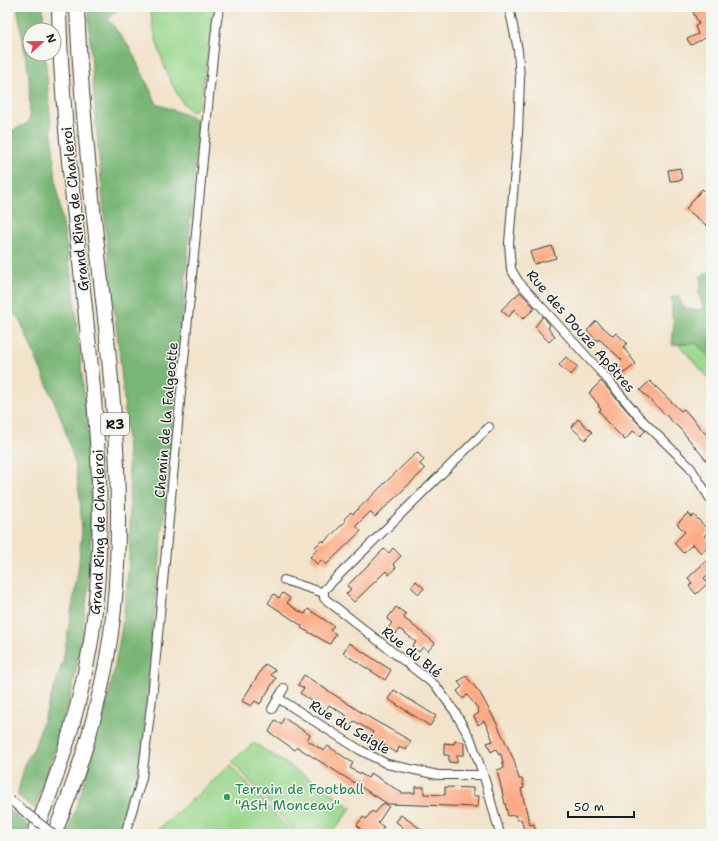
<svg xmlns="http://www.w3.org/2000/svg" width="718" height="841" font-family="'Shantell Sans',sans-serif">
<rect width="100%" height="100%" fill="#f6f6f2"/>
<filter id="ink" filterUnits="userSpaceOnUse"><feTurbulence type="fractalNoise" baseFrequency=".025" numOctaves="2"/><feDisplacementMap in="SourceGraphic" scale="8" xChannelSelector="R" yChannelSelector="G"/><feConvolveMatrix kernelMatrix="1 2 1 2 8 2 1 2 1" color-interpolation-filters="sRGB"/></filter>
<filter id="wash" filterUnits="userSpaceOnUse"><feTurbulence type="fractalNoise" baseFrequency=".012" numOctaves="4" result="noise"/><feDisplacementMap in="SourceGraphic" scale="16" xChannelSelector="R" yChannelSelector="G"/><feGaussianBlur stdDeviation="0.9" result="paint"/><feColorMatrix in="noise" values="0 0 0 0 0 0 0 0 0 0 0 0 0 0 0 0 0 1.4 0 .05"/><feComposite in="paint" operator="in"/></filter>
<g filter="url(#wash)">
<rect width="100%" height="100%" fill="#f2e3ca"/>
<g fill="#97d58a" stroke="#5a7853">
<path d="M150,7H216L199,106L191,112C169,92 153,37 150,7Z"/>
<polygon points="696,343 711,359 711,381 679,345"/>
<polygon points="254,743 332,793 351,808 331,834 288,834 293,830 232,761"/>
<polygon points="231,765 289,830 284,834 153,834"/>
</g>
<g fill="#79b676" stroke="#4a6949">
<polygon points="17,7 43,7 44,30 30,30 30,54 45,54 56,183 73,285 87,423 91,474 91,532 88,588 82,639 73,686 62,729 35,809 17,795 26,761 34,748 63,661 78,571 82,531 80,499 75,463 62,420 19,318 13,314 7,315 7,135 9,132 28,123 30,117 29,76"/>
<path d="M88,7H121L108,19L130,48L157,104L199,120C185,289 171,457 153,625C147,690 150,776 117,834H67C102,736 128,635 130,531C131,441 119,352 109,263C100,177 93,92 88,7Z"/>
<polygon points="711,271 711,359 696,343 672,345 674,321 672,317 672,297 679,295 681,305 688,309 700,310 703,307 699,293 701,276"/>
<polygon points="8,809 29,826 25,834 7,834"/>
</g>
<g id="blocks">
<g fill="#fcaa84">
<polygon points="694,7 710,7 711,35 691,45 687,39 698,34 695,26 699,24 692,10 695,9"/>
<polygon points="680,168 682,180 670,181 668,170"/>
<polygon points="702,189 711,196 711,229 686,209"/>
<polygon points="552,246 556,258 534,264 530,252"/>
<polygon points="520,292 535,308 523,319 514,309 509,317 501,310"/>
<polygon points="543,316 550,325 548,328 555,336 549,342 535,327"/>
<polygon points="596,321 613,336 616,333 627,343 623,347 636,364 624,373 617,365 622,360 599,339 598,341 587,331"/>
<polygon points="566,357 578,367 571,375 559,365"/>
<polygon points="601,381 645,431 640,436 633,431 625,440 604,419 605,418 599,411 601,409 598,406 599,405 589,393"/>
<polygon points="650,381 681,411 684,409 711,440 711,466 682,431 640,390"/>
<polygon points="578,419 592,432 585,440 571,427"/>
<polygon points="417,452 424,460 420,464 425,469 375,517 370,512 356,526 361,531 326,565 321,560 317,564 310,557 317,550 315,547 322,540 324,542 346,521 344,519 351,512 353,514"/>
<polygon points="688,513 692,517 694,515 709,531 704,536 711,545 701,553 693,544 683,553 674,543 685,532 677,524"/>
<polygon points="393,548 401,556 393,564 396,567 389,575 386,571 354,602 346,594 351,589 347,586 384,549 389,553"/>
<polygon points="706,561 711,567 711,572 704,578 708,583 696,594 689,586 692,583 688,578"/>
<polygon points="416,581 424,588 419,594 411,587"/>
<polygon points="283,593 290,598 287,603 299,611 305,614 308,609 334,626 330,630 336,634 330,644 301,628 302,626 268,603 274,594 279,598"/>
<polygon points="396,607 406,614 404,618 435,643 428,651 423,647 419,652 412,646 416,642 405,633 399,629 396,634 388,628 392,623 387,619"/>
<polygon points="349,643 391,670 385,680 343,653"/>
<polygon points="265,664 275,670 271,675 276,678 260,704 255,701 251,706 242,701"/>
<polygon points="304,675 370,718 411,741 406,750 399,747 397,753 370,737 373,732 354,721 351,726 344,721 347,716 329,705 326,710 300,693 304,688 298,685"/>
<polygon points="466,676 480,693 497,724 514,760 519,779 522,779 524,788 521,789 530,825 534,824 536,834 525,834 521,819 517,820 515,815 508,816 497,770 504,768 501,754 499,755 496,749 491,752 487,743 493,741 488,728 484,721 478,725 474,716 479,713 477,707 467,695 463,699 457,691 462,687 458,682"/>
<polygon points="394,690 436,716 430,726 388,699"/>
<polygon points="284,718 310,735 307,740 324,751 328,746 353,763 350,768 368,778 371,773 402,793 415,793 415,787 424,787 424,794 445,795 445,787 473,788 473,796 479,796 478,807 388,804 297,747 295,750 269,732 275,720 281,724"/>
<polygon points="455,741 464,742 464,755 457,755 457,763 449,762 449,755 444,755 444,743 454,744"/>
<polygon points="384,803 389,806 378,823 384,827 379,834 356,834 360,828 357,825 363,817 366,819 372,811 375,813"/>
<polygon points="401,815 428,834 408,834 401,829 403,827 396,822"/>
</g>
</g>
</g>
<g filter="url(#ink)">
<use href="#blocks" fill-opacity="0" stroke="#3c3a36" stroke-width="1"/>
<g fill="none" stroke-linecap="round" stroke-linejoin="round">
<defs>
<g id="street">
<polyline points="509,7 518,50 520,79 518,134 509,243 511,269 518,281 609,381 639,417 690,467 711,500"/>
<polyline points="489,427 324,590 324,598 436,686 455,712 471,740 485,780 500,834"/>
<polyline points="284,580 324,593"/>
<polyline points="278,698 360,750 387,764 438,775 483,775"/>
<polyline points="272,709 284,688"/>
<polyline points="125,834 142,778 152,698 209,96 217,19 220,7"/>
</g>
<g id="highway">
<path id="s1" d="M34,834C60,772 80,707 91,641C106,543 99,444 89,347C78,234 61,120 59,7"/>
<path d="M54,834C89,750 114,657 117,565C121,479 113,394 104,309C93,208 81,108 77,7"/>
</g>
</defs>
<use href="#street" stroke="#3c3a36" stroke-width="10"/>
<use href="#highway" stroke="#3c3a36" stroke-width="16"/>
<use href="#street" stroke="#fff" stroke-width="8"/>
<use href="#highway" stroke="#fff" stroke-width="14"/>
<defs>
<polyline id="street-bridge" points="10,800 53,834"/>
</defs>
<use href="#street-bridge" stroke="#3c3a36" stroke-width="10" stroke-linecap="butt"/>
<use href="#street-bridge" stroke="#fff" stroke-width="8"/>
</g>
</g>
<circle fill="#2e9e5b" stroke="#f6f6f2" stroke-width="1.5" cx="227" cy="797" r="4"/>
<g text-anchor="middle" stroke-width="3" stroke-linejoin="round" paint-order="stroke">
<rect fill="#f6f6f2" stroke="#5d5d5c" stroke-width="1" x="101" y="413" width="28" height="22" rx="3"/>
<g font-size="13" font-weight="bold" fill="#1c1c1c">
<text x="115" y="429">R3</text>
</g>
<g font-size="14" fill="#1c1c1c" stroke="#f6f6f2">
<text transform="translate(75 209) rotate(-96)" y="5">Grand Ring de Charleroi</text>
<text transform="translate(581 331) rotate(49)" y="5">Rue des Douze Apôtres</text>
<text transform="translate(166 420) rotate(-85)" y="5">Chemin de la Falgeotte</text>
<text dy="5" stroke="none"><textPath href="#s1" startOffset="311">Grand Ring de Charleroi</textPath></text>
<text transform="translate(412 652) rotate(39)" y="5">Rue du Blé</text>
<text transform="translate(350 727) rotate(31)" y="5">Rue du Seigle</text>
</g>
<g font-size="14" fill="#27864d" stroke="#f6f6f2" text-anchor="start">
<text x="235" y="794">Terrain de Football<tspan x="235" dy="16">"ASH Monceau"</tspan></text>
</g>
</g>
<rect width="718" height="841" fill="none" stroke="#f6f6f2" stroke-width="24"/>
<g transform="translate(42 42) rotate(68)"><circle r="19" fill="#f6f6f2" stroke="#9f9f9c"/>
<path d="M0-3L7 15L0 10L-7 15Z" fill="#d1495b"/>
<text y="-6" font-size="11" font-weight="bold" text-anchor="middle" fill="#1c1c1c">N</text>
</g>
<path d="M568 811v6h66v-6" fill="none" stroke="#1c1c1c" stroke-width="2"/>
<text x="574" y="811" font-size="12" fill="#1c1c1c" stroke="#f6f6f2" stroke-width="3" paint-order="stroke">50 m</text>
</svg>
